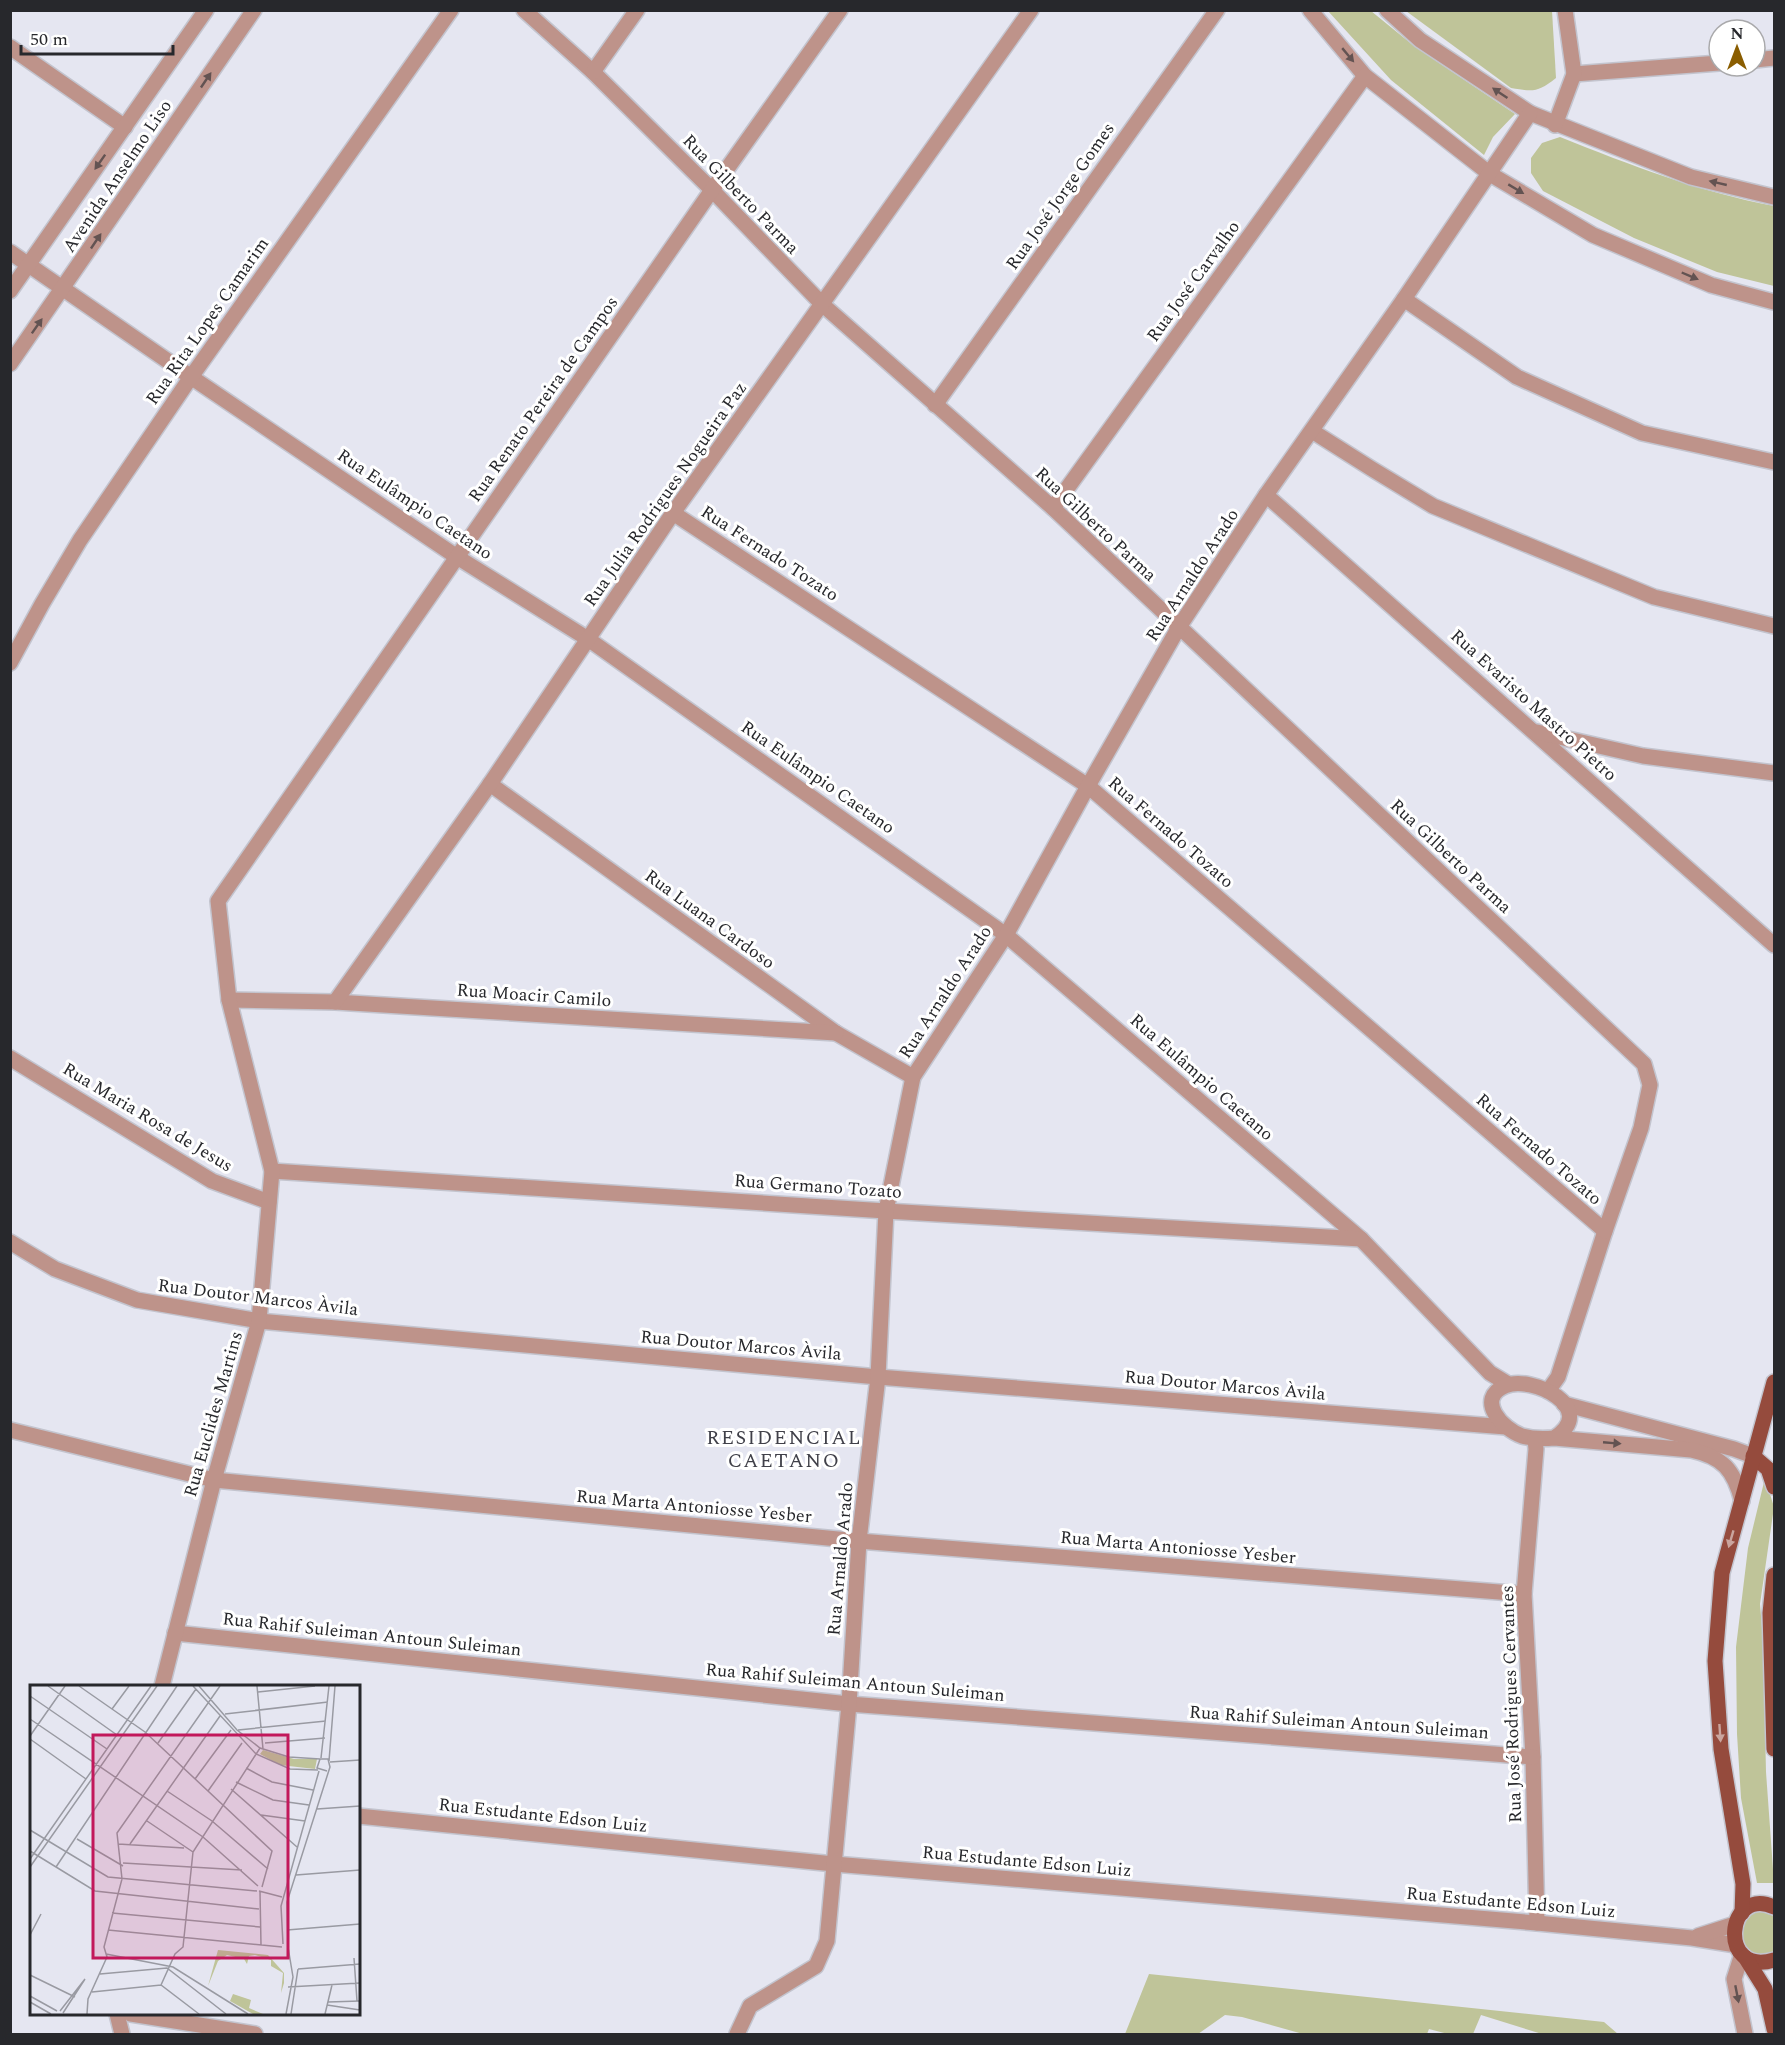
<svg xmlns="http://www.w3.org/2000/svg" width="1785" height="2045" font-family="Spectral,serif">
<rect width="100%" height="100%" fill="#e5e6f1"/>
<g fill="#bfc499">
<polygon points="1328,11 1371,11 1414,46 1515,114 1493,137 1484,155 1391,80"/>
<path d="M1406,11H1552L1556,78C1538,92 1534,92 1511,88Z"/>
<path d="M1560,137C1630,165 1700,192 1774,206V286L1717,272L1634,238L1543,191L1531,173V158L1542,143Z"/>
<polygon points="1765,1478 1774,1507 1760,1604 1763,1640 1766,1772 1774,1883 1757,1883 1741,1798 1737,1734 1736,1647 1748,1548"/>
<polygon points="1760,1909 1774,1913 1774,1954 1762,1958 1744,1950 1739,1924 1744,1917"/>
<polygon points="1149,1974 1604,2022 1618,2034 1542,2034 1481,2015 1473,2034 1448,2034 1429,2029 1427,2034 1303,2034 1242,2017 1225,2015 1198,2034 1125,2034"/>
</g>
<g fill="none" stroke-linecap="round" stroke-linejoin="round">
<defs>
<g id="minor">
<polyline points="524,10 593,72 712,190 823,305 1053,508 1644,1064 1650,1085 1641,1128 1605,1231 1558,1377 1548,1391"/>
<polyline points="1310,10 1365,76 1490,174 1593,235 1711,285 1774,302"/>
<polyline points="1387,10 1420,40 1530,113 1691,177 1774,197"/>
<polyline points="10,47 125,127"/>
<polyline points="1755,60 1774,58"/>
<polyline points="593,72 637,10"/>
<polyline points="1574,74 1719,63"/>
<polyline points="1555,125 1574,74 1565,10"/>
<polyline points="10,252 191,377 457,557 588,639 1006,935 1361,1239 1490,1373 1508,1384"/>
<polyline points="10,291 206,10"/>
<polyline points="1404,299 1517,377 1642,433 1774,462"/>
<polyline points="10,364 254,10"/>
<polyline points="935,405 1217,10"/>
<polyline points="1312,431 1372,469 1433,506 1654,597 1774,626"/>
<polyline points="1266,495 1774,945"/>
<polyline points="1053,508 1365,76"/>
<polyline points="673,513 1088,786 1605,1231"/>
<polyline points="10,663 42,604 80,540 191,377 451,10"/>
<polyline points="1537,732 1643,756 1774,773"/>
<polyline points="490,784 836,1033 913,1077"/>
<polyline points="229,1000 335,1002 836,1033"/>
<polyline points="335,1002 490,784 673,513 1031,10"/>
<polyline points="10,1058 212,1181 269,1202"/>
<polyline points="272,1171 886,1211 1361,1239"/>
<polyline points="10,1242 55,1269 137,1300 259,1321 878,1377 1506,1427"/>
<polyline points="1564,1404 1734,1449 1753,1456"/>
<polyline points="10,1430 214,1480 859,1541 1524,1594"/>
<path d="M1554,1438C1600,1409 1532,1374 1505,1386C1475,1399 1502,1429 1522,1436C1533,1439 1543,1439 1554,1438L1691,1450C1723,1457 1734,1470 1742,1501"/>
<polyline points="1535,1439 1536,1449 1524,1594 1533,1757 1537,1923"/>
<polyline points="175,1633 849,1704 1533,1757"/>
<polyline points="162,1686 214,1480 259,1321 272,1171 229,1000 218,901 712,190 840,10"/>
<polyline points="358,1816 834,1864 1537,1923 1692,1938 1736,1945"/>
<polyline points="1698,1936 1735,1924"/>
<polyline points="1742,1954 1734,1979 1745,2034"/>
<polyline points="117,2014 122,2034"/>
<polyline points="131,2014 255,2034"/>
<polyline points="737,2034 750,2006 816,1966 827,1941 849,1704 859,1541 878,1377 886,1211 913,1077 1006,935 1088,786 1179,627 1266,495 1404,299 1530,113"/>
</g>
<g id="major">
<polyline points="1753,1456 1768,1469 1774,1487"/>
<polyline points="1774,1575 1770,1613 1774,1749"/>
<path d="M1774,1907C1726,1885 1717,1977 1774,1960"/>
<polyline points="1742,1913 1743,1884 1721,1749 1715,1661 1722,1573 1774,1382"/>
<polyline points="1745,1957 1765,1989 1774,2029"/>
</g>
</defs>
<use href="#minor" stroke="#c3c4ce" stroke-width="18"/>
<use href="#major" stroke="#c3c4ce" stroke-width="18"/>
<use href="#minor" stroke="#be938a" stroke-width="15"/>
<use href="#major" stroke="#954b3d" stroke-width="15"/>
</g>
<defs><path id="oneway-solid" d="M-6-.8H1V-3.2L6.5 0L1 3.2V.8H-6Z" transform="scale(1.5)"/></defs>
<g fill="#635352">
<use href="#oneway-solid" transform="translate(1348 55) rotate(50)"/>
<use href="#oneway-solid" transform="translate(206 80) rotate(-56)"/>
<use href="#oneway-solid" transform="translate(1500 93) rotate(-146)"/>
<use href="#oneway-solid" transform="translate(100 162) rotate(125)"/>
<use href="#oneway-solid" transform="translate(1718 183) rotate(-167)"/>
<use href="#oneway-solid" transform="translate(1516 189) rotate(31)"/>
<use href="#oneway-solid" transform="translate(96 241) rotate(-56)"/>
<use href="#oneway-solid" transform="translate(1690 276) rotate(23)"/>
<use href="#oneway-solid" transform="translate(37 326) rotate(-55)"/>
<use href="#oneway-solid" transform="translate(1612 1443) rotate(5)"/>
<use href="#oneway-solid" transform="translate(1737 1994) rotate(79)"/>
</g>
<g fill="#caa59e">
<use href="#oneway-solid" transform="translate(1731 1539) rotate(106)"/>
<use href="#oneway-solid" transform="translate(1720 1733) rotate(86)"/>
</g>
<g text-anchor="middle" stroke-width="6" stroke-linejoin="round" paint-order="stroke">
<g font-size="18" fill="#27282c" stroke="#fff">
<text transform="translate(117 176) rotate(-56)" y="6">Avenida Anselmo Liso</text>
<text transform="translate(741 194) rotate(46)" y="6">Rua Gilberto Parma</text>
<text transform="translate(1060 196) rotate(-55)" y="6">Rua José Jorge Gomes</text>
<text transform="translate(1193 281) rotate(-54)" y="6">Rua José Carvalho</text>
<text transform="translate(207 321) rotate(-55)" y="6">Rua Rita Lopes Camarim</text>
<text transform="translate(543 399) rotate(-55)" y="6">Rua Renato Pereira de Campos</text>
<text transform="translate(665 494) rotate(-55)" y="6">Rua Julia Rodrigues Nogueira Paz</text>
<text transform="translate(415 504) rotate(34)" y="6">Rua Eulâmpio Caetano</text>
<text transform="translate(1096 524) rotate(43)" y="6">Rua Gilberto Parma</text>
<text transform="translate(770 553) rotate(33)" y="6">Rua Fernado Tozato</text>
<text transform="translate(1192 575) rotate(-57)" y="6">Rua Arnaldo Arado</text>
<text transform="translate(1534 705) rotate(42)" y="6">Rua Evaristo Mastro Pietro</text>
<text transform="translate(818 777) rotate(35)" y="6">Rua Eulâmpio Caetano</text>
<text transform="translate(1171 832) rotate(41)" y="6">Rua Fernado Tozato</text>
<text transform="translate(1451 856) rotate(43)" y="6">Rua Gilberto Parma</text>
<text transform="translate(710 919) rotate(36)" y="6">Rua Luana Cardoso</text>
<text transform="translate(945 992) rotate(-57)" y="6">Rua Arnaldo Arado</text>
<text transform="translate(534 995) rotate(4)" y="6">Rua Moacir Camilo</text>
<text transform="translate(1202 1077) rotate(41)" y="6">Rua Eulâmpio Caetano</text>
<text transform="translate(148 1117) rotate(31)" y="6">Rua Maria Rosa de Jesus</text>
<text transform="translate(1539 1149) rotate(41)" y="6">Rua Fernado Tozato</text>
<text transform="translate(818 1186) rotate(4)" y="6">Rua Germano Tozato</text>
<text transform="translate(258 1297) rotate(7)" y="6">Rua Doutor Marcos Àvila</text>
<text transform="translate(741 1345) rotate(5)" y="6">Rua Doutor Marcos Àvila</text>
<text transform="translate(1225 1385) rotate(5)" y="6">Rua Doutor Marcos Àvila</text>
<text transform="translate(213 1414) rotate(-74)" y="6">Rua Euclides Martins</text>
<text transform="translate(694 1506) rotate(5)" y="6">Rua Marta Antoniosse Yesber</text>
<text transform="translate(1178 1547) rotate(5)" y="6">Rua Marta Antoniosse Yesber</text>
<text transform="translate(840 1559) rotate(-85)" y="6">Rua Arnaldo Arado</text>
<text transform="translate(372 1634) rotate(6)" y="6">Rua Rahif Suleiman Antoun Suleiman</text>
<text transform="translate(855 1682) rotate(5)" y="6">Rua Rahif Suleiman Antoun Suleiman</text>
<text transform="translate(1511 1704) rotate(-92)" y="6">Rua José Rodrigues Cervantes</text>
<text transform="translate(1339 1722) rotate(4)" y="6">Rua Rahif Suleiman Antoun Suleiman</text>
<text transform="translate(543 1815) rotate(6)" y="6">Rua Estudante Edson Luiz</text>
<text transform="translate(1027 1861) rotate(5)" y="6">Rua Estudante Edson Luiz</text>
<text transform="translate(1511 1902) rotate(5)" y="6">Rua Estudante Edson Luiz</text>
</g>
<g font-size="20" letter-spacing="1.5" fill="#404049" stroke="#fff">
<text x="784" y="1444">RESIDENCIAL<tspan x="784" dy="23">CAETANO</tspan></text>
</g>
</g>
<g transform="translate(30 1685)">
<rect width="330" height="330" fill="#e5e6f1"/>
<path d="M233,65L264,74H287L285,84L250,80L230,69ZM188,265L238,270L254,288V298L251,308L253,288L241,281V275L225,270L219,271L217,279L214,274L197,270L188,276L178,301ZM203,309L221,315L219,323L233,329H223L200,316Z" fill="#bfc499"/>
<path fill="none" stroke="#999aa2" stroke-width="1.5" d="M18,1L87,50M49,1L115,47L242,166L232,202M163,1L226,69L260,84L288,85M169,1L207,45L230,63L259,72L290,74M227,1L233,64M228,7L285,1M0,11L77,64M82,24L99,1M195,29L298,17M0,34L173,152L228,201M208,45L296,36M0,51L35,1M0,54L56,94M128,58L166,4M235,58L295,53M291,73L299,1M299,76L305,1M300,77L330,75M216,83L242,97L283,105M165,94L201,45M206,97L243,115L279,120M201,104L267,162M137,106L182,136L238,184M178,106L212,58M287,124L330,121M231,130L275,136M117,136L163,167M0,145L78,192L227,206M47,154L93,181M88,159L154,163M100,159L190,31M0,166L65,206L229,224M0,174L121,1M93,178L212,185M0,182L127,1M26,182L147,1M266,190L330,185M229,206L252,212M230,207L231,260M82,228L230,242M78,245L252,262M257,245L330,239M0,250L11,229M253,259L251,221L289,86M258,259L257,217L300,82L298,74H290L287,83L297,86M76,269L143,282L218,329M324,273L327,316M268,284L330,279M70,289L137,283L196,329M0,290L45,312M131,300L145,269L153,262L163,167L230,63M258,302L330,298M62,307L131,300L169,329M0,311L27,326M0,317L21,329M298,317L330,316M297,320L330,325M30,326L55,294M33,328L55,294M57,329L58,314L77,272L74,262L92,194L87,148L190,1M256,329L263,292L258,262M261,329L268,284M295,329L302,300"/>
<path fill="#c2185b" fill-opacity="0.15" stroke="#c2185b" stroke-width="3" d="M63,50H258V273H63Z"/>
<rect width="330" height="330" fill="none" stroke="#27282c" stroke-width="3"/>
</g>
<rect width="1785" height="2045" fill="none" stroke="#27282c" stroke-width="24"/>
<g transform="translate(1737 48)"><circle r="28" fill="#ffffff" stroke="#a9a9ab" stroke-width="1.5"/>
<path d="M0-4.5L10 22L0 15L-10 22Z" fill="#8a5d00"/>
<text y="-9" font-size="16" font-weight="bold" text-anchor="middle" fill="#27282c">N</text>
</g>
<path d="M21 45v9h152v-9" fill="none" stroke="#27282c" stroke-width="3"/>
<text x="30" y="45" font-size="18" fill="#27282c" stroke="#ffffff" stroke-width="4.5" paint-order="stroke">50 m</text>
</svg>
